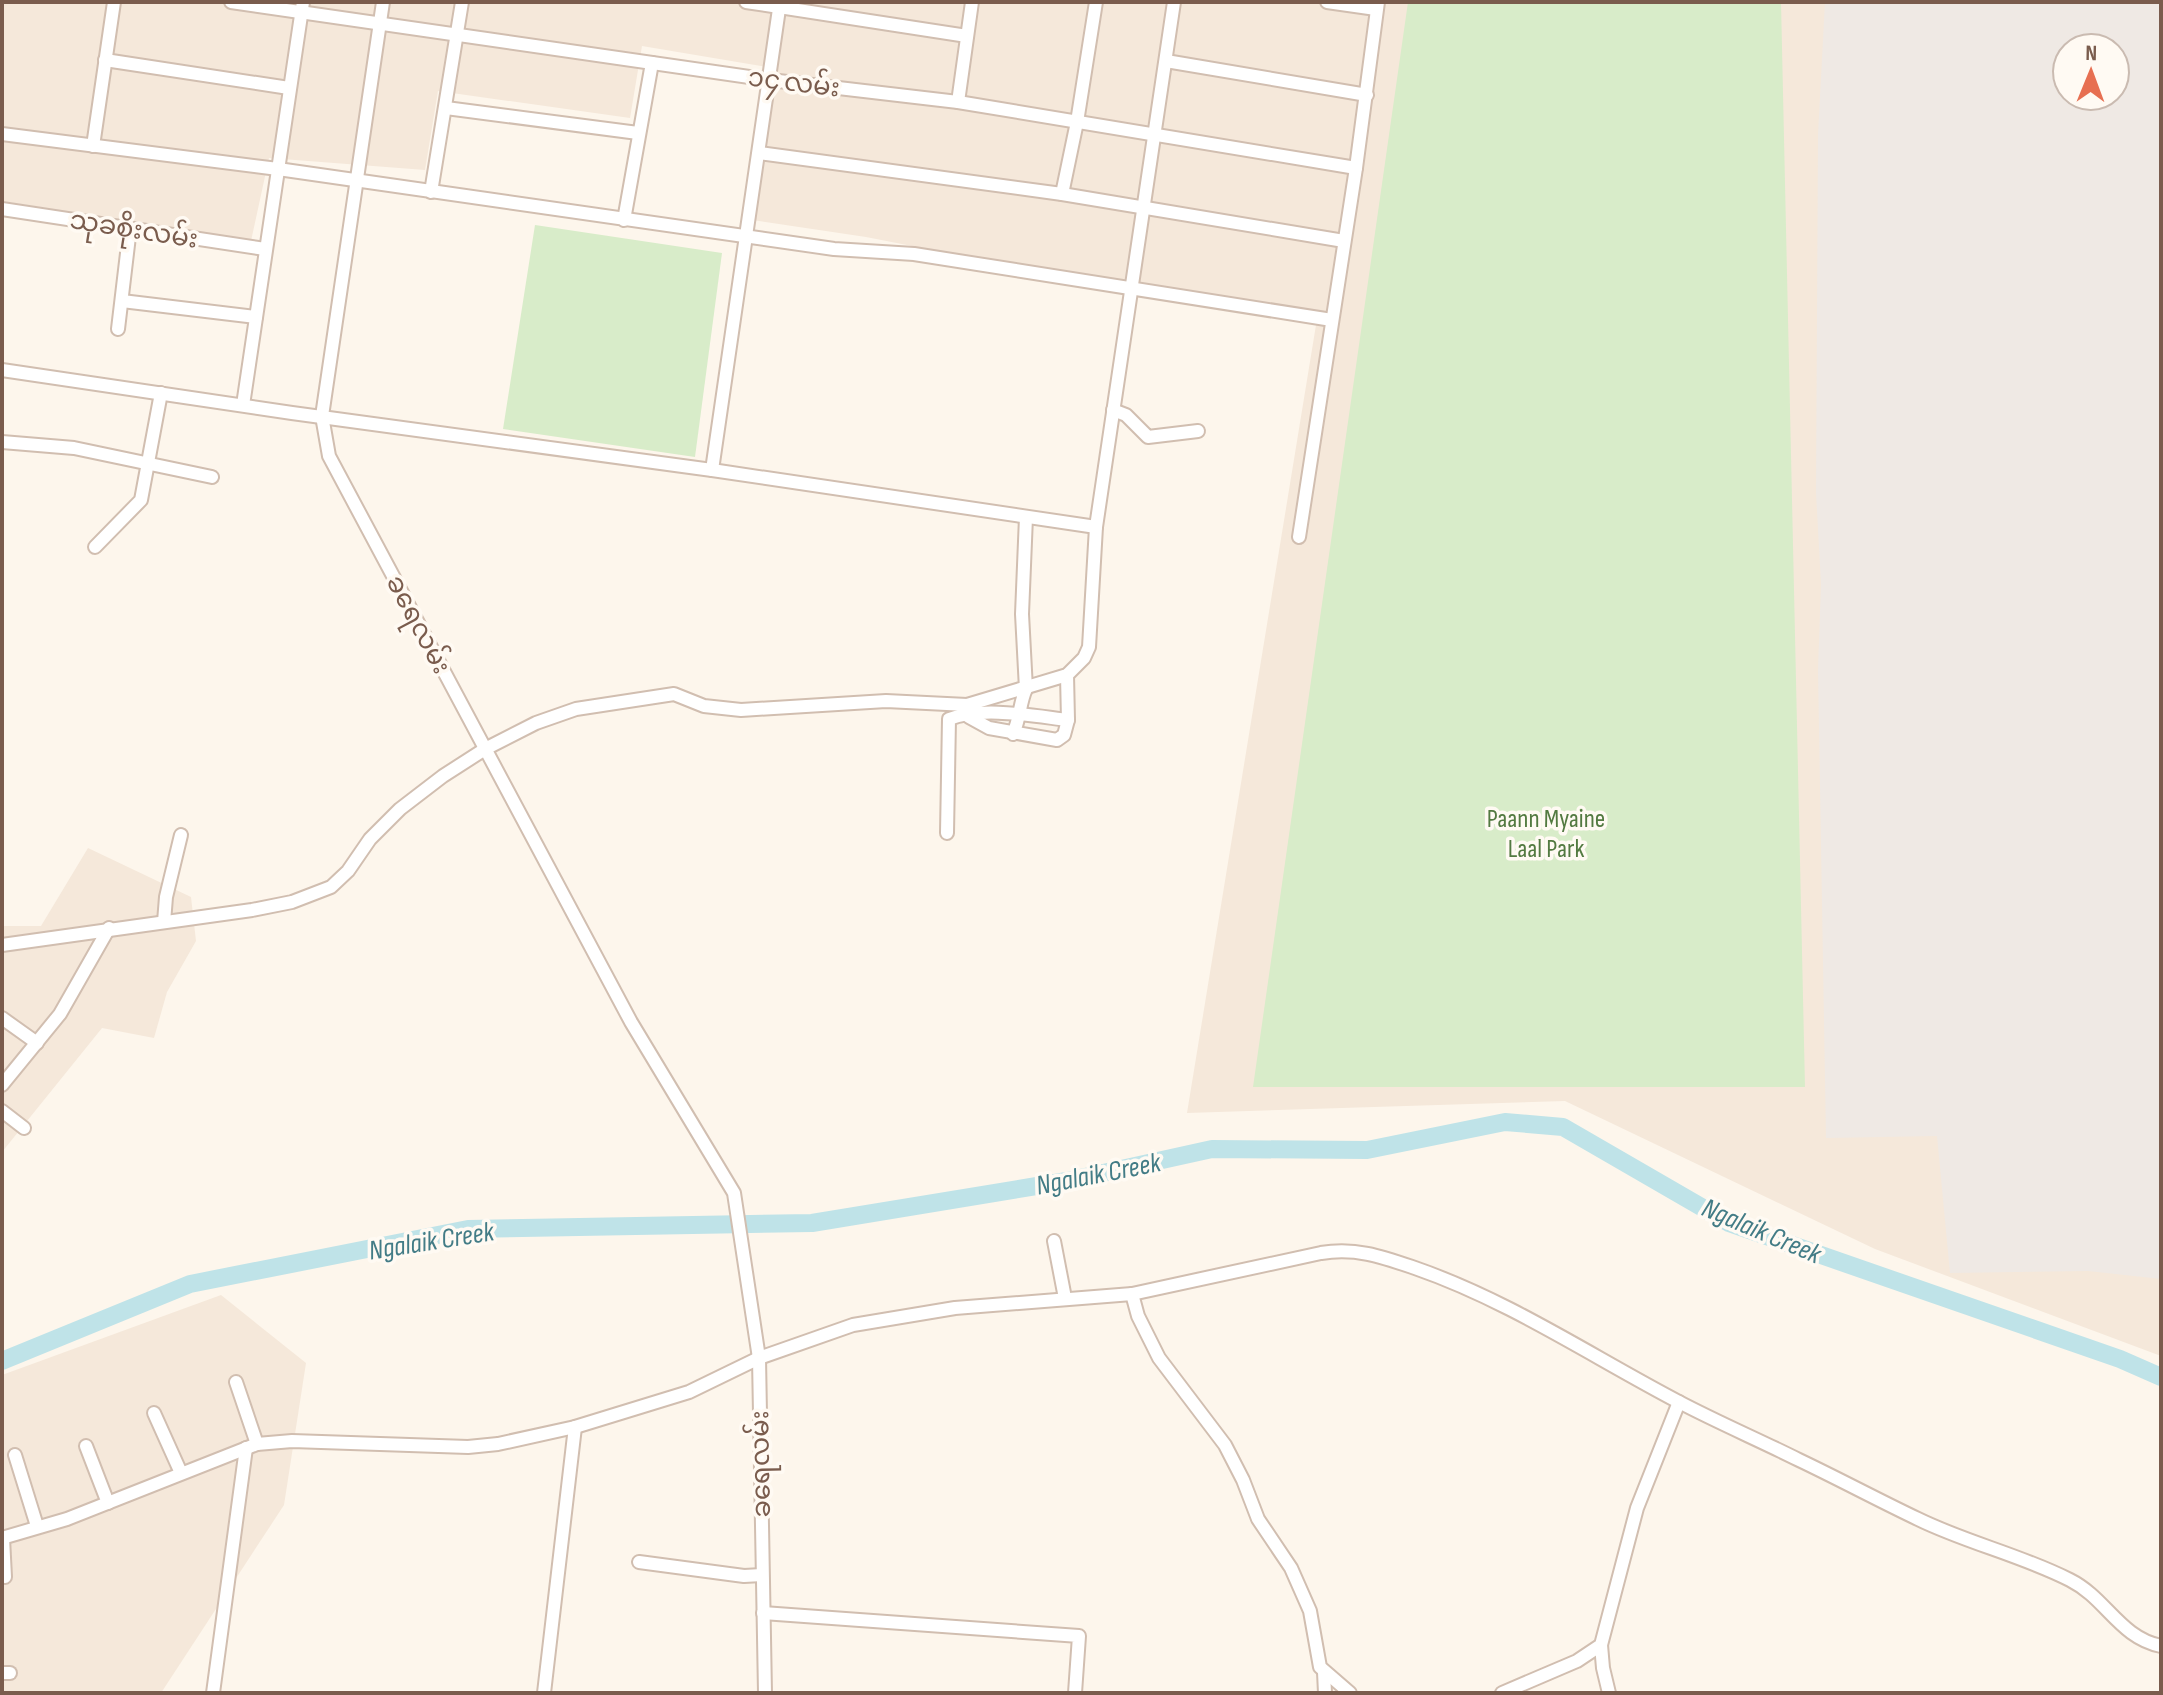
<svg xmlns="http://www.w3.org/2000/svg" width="2163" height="1695" font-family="'Sofia Sans Condensed','Noto Sans Myanmar',sans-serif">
<rect width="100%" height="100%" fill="#fdf6ec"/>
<g fill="#f5e8da" fill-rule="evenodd">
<path d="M2,2H2161V1356L1875,1249L1565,1101L1187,1113L1316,325L866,237L746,219L767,67L642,46L630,118L438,91L425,170L269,158L251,241L2,201ZM2067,48H2115V96H2067Z"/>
<polygon points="88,848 191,897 196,941 167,992 154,1038 102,1028 2,1152 2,926 41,926"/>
<polygon points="221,1295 306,1363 284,1505 161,1693 2,1693 2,1375"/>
</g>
<path fill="#efe9e4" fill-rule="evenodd" d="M1825,2H2161V1279L2088,1271L1950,1273L1937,1136L1826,1138L1818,670L1821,584L1816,493L1818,134ZM2067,48H2115V96H2067Z"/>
<g fill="#d8ecc9">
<polygon points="1408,2 1781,2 1805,1087 1253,1087"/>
<polygon points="535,225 722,253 695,457 503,429"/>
</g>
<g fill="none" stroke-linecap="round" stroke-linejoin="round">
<polyline stroke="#bfe3e8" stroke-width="18" points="2,1361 190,1284 468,1229 812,1223 1067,1181 1212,1149 1367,1150 1505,1122 1563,1127 1729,1223 2120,1359 2161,1377"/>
<defs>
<g id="street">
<polyline points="231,2 770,80 958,102 1356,168"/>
<polyline points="383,2 322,416 329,456 631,1022 734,1193 759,1358 765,1693"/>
<polyline points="746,2 967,36"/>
<polyline points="1327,2 1376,9"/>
<polyline points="105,60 289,88"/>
<polyline points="1166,61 1367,95"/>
<polyline points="958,102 972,2"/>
<polyline points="446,108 638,133"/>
<polyline points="2,134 278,169 834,249 914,254 1332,320"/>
<polyline points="93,146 114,2"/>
<polyline points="759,153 1062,194 1344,241"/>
<polyline points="431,192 462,2"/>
<polyline points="1062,194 1077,122 1096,2"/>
<polyline points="2,209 265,249"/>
<polyline points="624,220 652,63"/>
<polyline points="122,301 256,317"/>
<polyline points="118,329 130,228"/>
<polyline points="2,370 292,413 712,470 1096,527"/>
<polyline points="243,405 303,2"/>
<polyline points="1113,410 1126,415 1148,437 1198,431"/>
<polyline points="2,442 74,448 212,477"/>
<polyline points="712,470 780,2"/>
<polyline points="1299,537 1356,168 1378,2"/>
<polyline points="95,547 141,500 161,393"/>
<polyline points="966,711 969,717 989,728 1057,740 1064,735 1068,720 1067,675"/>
<path d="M1013,734C1020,719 1020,701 1026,689L1022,614L1026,517"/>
<path d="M947,833L949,719C981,706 1034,716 1068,720"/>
<polyline points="164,922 166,897 181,835"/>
<polyline points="2,945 252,910 292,902 331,887 348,871 370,839 400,809 443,776 485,749 536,723 576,709 674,694 704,706 741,710 886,701 967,705 1067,675 1084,658 1089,647 1096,527 1174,2"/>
<polyline points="2,1018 37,1043"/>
<polyline points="2,1085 60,1014 109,928"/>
<polyline points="2,1111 24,1128"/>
<polyline points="1054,1241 1065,1298"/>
<polyline points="1132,1294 1138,1316 1159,1358 1225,1445 1243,1480 1258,1519 1291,1568 1310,1611 1320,1667 1350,1693"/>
<polyline points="236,1382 257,1444"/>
<polyline points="154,1413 181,1473"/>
<polyline points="86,1446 108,1503"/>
<polyline points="15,1455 37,1526"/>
<path d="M2,1538L67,1519L257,1444L292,1441L468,1447L498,1444L575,1427L689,1392L759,1358L853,1325L955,1308L1132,1294L1321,1253C1356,1247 1383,1257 1415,1268C1510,1301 1591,1356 1679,1402C1719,1423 1759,1440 1799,1460C1839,1479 1878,1500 1918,1519C1967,1543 2021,1555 2070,1580C2106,1598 2120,1638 2161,1646"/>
<polyline points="3,1538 5,1577"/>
<polyline points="639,1562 744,1576 762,1575"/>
<polyline points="763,1613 1079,1636 1075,1693"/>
<polyline points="1601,1645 1603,1668 1609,1693"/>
<polyline points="1324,1672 1325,1693"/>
<polyline points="2,1673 10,1673"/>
<polyline points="213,1693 246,1448"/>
<polyline points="544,1693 575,1427"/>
<polyline points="1502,1693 1577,1661 1601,1645 1637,1508 1679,1402"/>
</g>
</defs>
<use href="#street" stroke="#d1beb0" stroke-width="16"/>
<use href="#street" stroke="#fff" stroke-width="12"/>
</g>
<g text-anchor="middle" stroke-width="7" stroke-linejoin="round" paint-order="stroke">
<g font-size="26" fill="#7a5c4d" stroke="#fffaf3">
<text transform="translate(794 82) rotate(7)" y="9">၁၄ လမ်း</text>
<text transform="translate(134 229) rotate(9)" y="9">သုခစိုးလမ်း</text>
<text transform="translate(419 624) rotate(62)" y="9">ခရေလမ်း</text>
<text transform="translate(760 1464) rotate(-91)" y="9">ခရေလမ်း</text>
</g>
<g font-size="26" fill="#537a41" stroke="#fffaf3">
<text x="1546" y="827">Paann Myaine<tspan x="1546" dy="30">Laal Park</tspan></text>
</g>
<g font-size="28" font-style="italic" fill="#437c86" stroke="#fffaf3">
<text transform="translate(1098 1173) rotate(-11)" y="10">Ngalaik Creek</text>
<text transform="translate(1762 1230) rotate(23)" y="10">Ngalaik Creek</text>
<text transform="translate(431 1240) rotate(-9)" y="10">Ngalaik Creek</text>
</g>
</g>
<rect width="2163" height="1695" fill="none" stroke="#7a5c4d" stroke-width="8"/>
<g transform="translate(2091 72) rotate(1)"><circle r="38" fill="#fffaf3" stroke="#cabbb1" stroke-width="2"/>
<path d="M0-6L14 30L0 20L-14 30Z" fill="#e76f51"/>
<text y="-12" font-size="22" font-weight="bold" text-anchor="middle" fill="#7a5c4d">N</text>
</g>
</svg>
